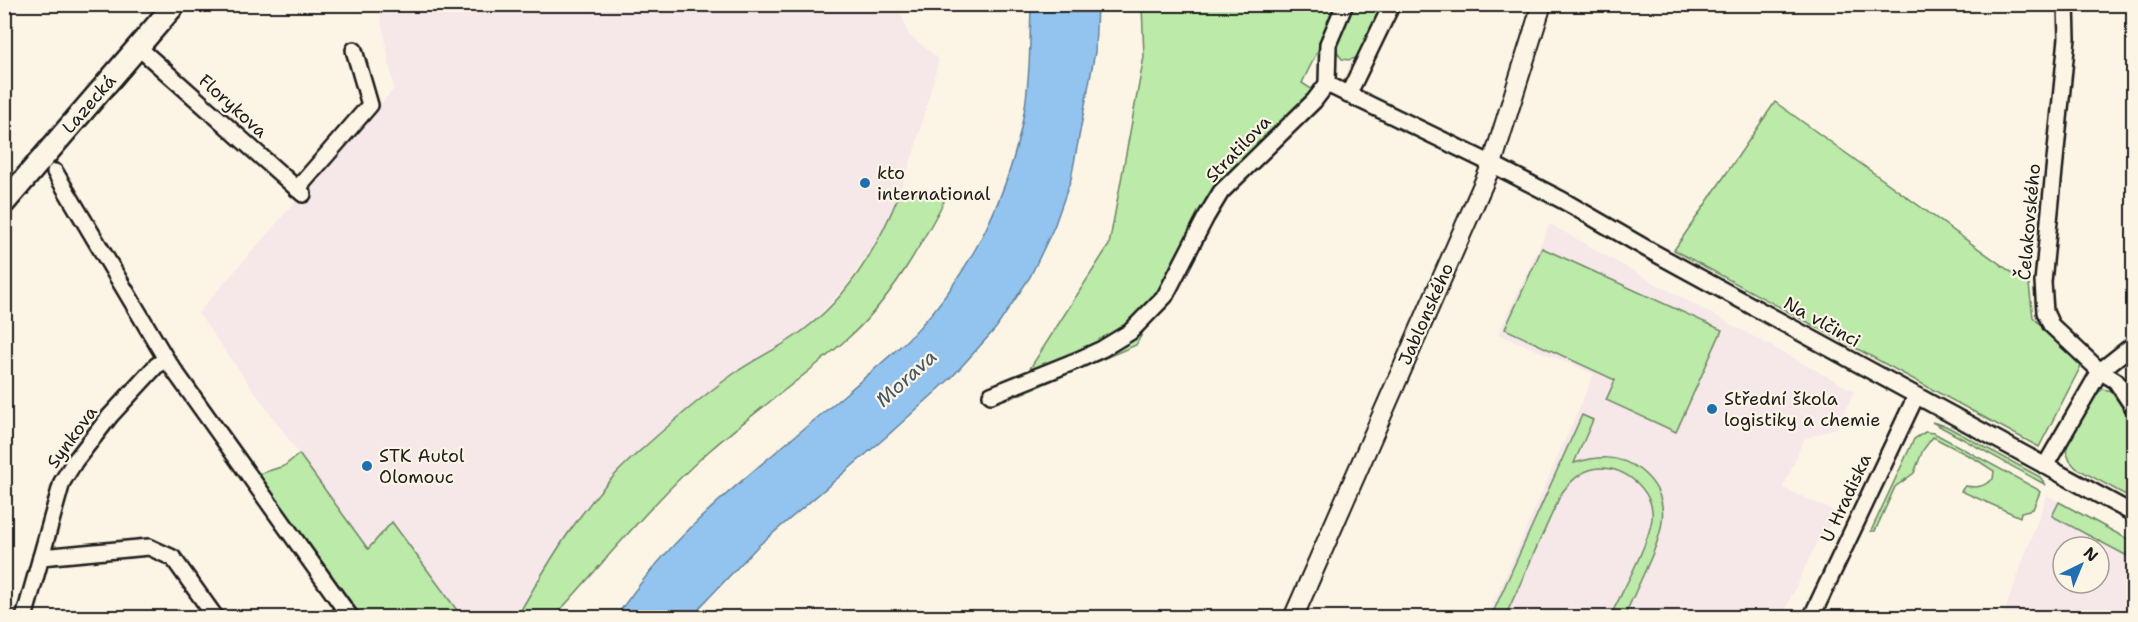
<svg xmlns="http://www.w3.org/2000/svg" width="2138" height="622" font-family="'Shantell Sans',sans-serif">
<rect width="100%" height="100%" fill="#fcf5e5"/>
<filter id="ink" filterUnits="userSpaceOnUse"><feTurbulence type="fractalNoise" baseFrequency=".0167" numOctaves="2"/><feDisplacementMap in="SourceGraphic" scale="12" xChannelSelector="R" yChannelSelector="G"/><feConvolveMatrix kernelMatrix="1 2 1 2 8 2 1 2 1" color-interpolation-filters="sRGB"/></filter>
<g filter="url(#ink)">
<g fill="#f6e7e9" fill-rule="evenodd">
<polygon points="387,5 898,5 909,35 939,59 914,152 889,222 848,284 806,329 737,371 517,617 462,617 391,522 368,550 198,313 394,89 380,14"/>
<polygon points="1550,224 1629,269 1854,391 1838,427 1804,439 1783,488 1836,512 1823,540 1818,539 1782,617 1487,618 1594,374 1498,334"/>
<path d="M2047,495L2133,542V617L2002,618ZM2063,547H2099V583H2063Z"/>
</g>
<g fill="#bbeaa9" stroke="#6c8362" stroke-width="1.5">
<polygon points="1142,5 1340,5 1302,83 1313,90 1309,100 1218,196 1136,345 1011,398 1109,245 1144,57"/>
<path d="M1350,5H1386L1363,52C1356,59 1351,61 1342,59C1327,43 1342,21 1350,5Z"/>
<polygon points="1775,102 2029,285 2033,317 2081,366 2039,447 1674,250"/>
<path d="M900,192L948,194C921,245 891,300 847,339C803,378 754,412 709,451C653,501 605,561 554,617H517C549,561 583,503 631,459C663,430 697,400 732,375C755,358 783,347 805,329C849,296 880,243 900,192Z"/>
<polygon points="1542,248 1722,330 1676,432 1606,400 1615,380 1505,329"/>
<polygon points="2103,389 2111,391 2133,424 2133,499 2076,468 2070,461 2066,451 2069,441 2095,395"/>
<path d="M1582,415L1593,420L1574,463C1598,456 1618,454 1640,470C1677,499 1661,536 1645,571C1638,586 1631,602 1624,617H1610C1622,592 1648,546 1652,519C1656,490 1620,462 1593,469C1579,472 1569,483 1561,494L1505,617H1491Z"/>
<polygon points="1932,422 1946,426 2040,477 2046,485"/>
<path d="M1925,432L1934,433L2037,489L2040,492L2033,509L2021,512L2020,517L1961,491L1965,486C1977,488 1983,487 1993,479L1994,471L1977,460L1933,437L1923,450L1914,473L1895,487L1875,531H1871L1914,439Z"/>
<polygon points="299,454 368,549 392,522 462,617 362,617 259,474 284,466"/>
<polygon points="2059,502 2133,542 2133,559 2052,516"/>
</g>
<path fill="#93c4ef" stroke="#63819b" stroke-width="1.5" d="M1031,5H1097L1095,52L1071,179L1054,227L1030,277L996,328L952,377L886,437L758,546L701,606L694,617H616C679,523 764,464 849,391C872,371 896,352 917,330C972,271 1010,192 1024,113C1030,77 1030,41 1031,5Z"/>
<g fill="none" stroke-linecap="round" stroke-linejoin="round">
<defs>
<g id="minor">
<polyline points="2066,4 2067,38 2043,282 2045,312 2051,325 2100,371 2116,381 2134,408"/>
<polyline points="138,47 303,194"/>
<polyline points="1327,84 1492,164 1562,200 1649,250 2134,514"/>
<polyline points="1327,84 1328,44 1345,4"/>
<polyline points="1348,95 1392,4"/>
<polyline points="55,172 166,359 351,618"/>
<polyline points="297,189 370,105 354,50"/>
<polyline points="991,395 1078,360 1102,349 1130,332 1165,296 1206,217 1221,192 1314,101 1327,84"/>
<polyline points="2045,466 2100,371 2134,344"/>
<polyline points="41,557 149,547 173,558 216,618"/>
<polyline points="24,618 62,482 75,461 110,416 156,366 166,359"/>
<polyline points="1811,618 1916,396"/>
</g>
<polyline id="tertiary" points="1293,618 1492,164 1542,4"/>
<polyline id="secondary" points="4,203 175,4"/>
</defs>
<use href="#minor" stroke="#1c1c1c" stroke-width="20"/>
<use href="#tertiary" stroke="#1c1c1c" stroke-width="22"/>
<use href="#secondary" stroke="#1c1c1c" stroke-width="26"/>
<use href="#minor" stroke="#fcf5e5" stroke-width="15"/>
<use href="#tertiary" stroke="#fcf5e5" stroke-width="18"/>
<use href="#secondary" stroke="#fcf5e5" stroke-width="21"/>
</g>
</g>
<g fill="#1f6fb2" stroke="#fcf5e5" stroke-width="2">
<circle cx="865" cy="183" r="6"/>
<circle cx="1712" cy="409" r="6"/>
<circle cx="367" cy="466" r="6"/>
</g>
<g text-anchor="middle" stroke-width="4.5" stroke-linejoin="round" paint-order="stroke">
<g font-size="18" fill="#1c1c1c" stroke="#fcf5e5">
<text transform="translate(89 104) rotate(-49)" y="6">Lazecká</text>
<text transform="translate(233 106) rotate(42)" y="6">Florykova</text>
<text transform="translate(1238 149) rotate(-46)" y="6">Stratilova</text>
<text transform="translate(2029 222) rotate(-85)" y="6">Čelakovského</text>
<text transform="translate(1426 314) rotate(-66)" y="6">Jablonského</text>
<text transform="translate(1822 322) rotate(29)" y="6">Na vlčinci</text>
<text transform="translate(72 437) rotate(-54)" y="6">Synkova</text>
<text transform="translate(1846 498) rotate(-65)" y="6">U Hradiska</text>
</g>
<g font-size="18" fill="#1c1c1c" stroke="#fcf5e5" text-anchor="start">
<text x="877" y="179">kto<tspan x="877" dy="21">international</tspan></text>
<text x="1724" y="405">Střední škola<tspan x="1724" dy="21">logistiky a chemie</tspan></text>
<text x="379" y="462">STK Autol<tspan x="379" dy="21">Olomouc</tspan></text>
</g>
<g font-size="20" font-style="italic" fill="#465766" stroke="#fcf5e5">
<text transform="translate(906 378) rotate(-42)" y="7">Morava</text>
</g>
</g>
<rect width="2138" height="622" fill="none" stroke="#fcf5e5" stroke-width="24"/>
<rect x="12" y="12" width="2114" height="598" fill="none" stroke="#1c1c1c" stroke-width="2" filter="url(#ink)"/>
<g transform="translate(2081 565) rotate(43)"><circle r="28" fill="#fcf5e5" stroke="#a29e95" stroke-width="1.5"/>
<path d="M0-4.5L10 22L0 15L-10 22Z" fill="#1f6fb2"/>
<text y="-9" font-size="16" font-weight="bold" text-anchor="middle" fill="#1c1c1c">N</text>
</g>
</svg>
